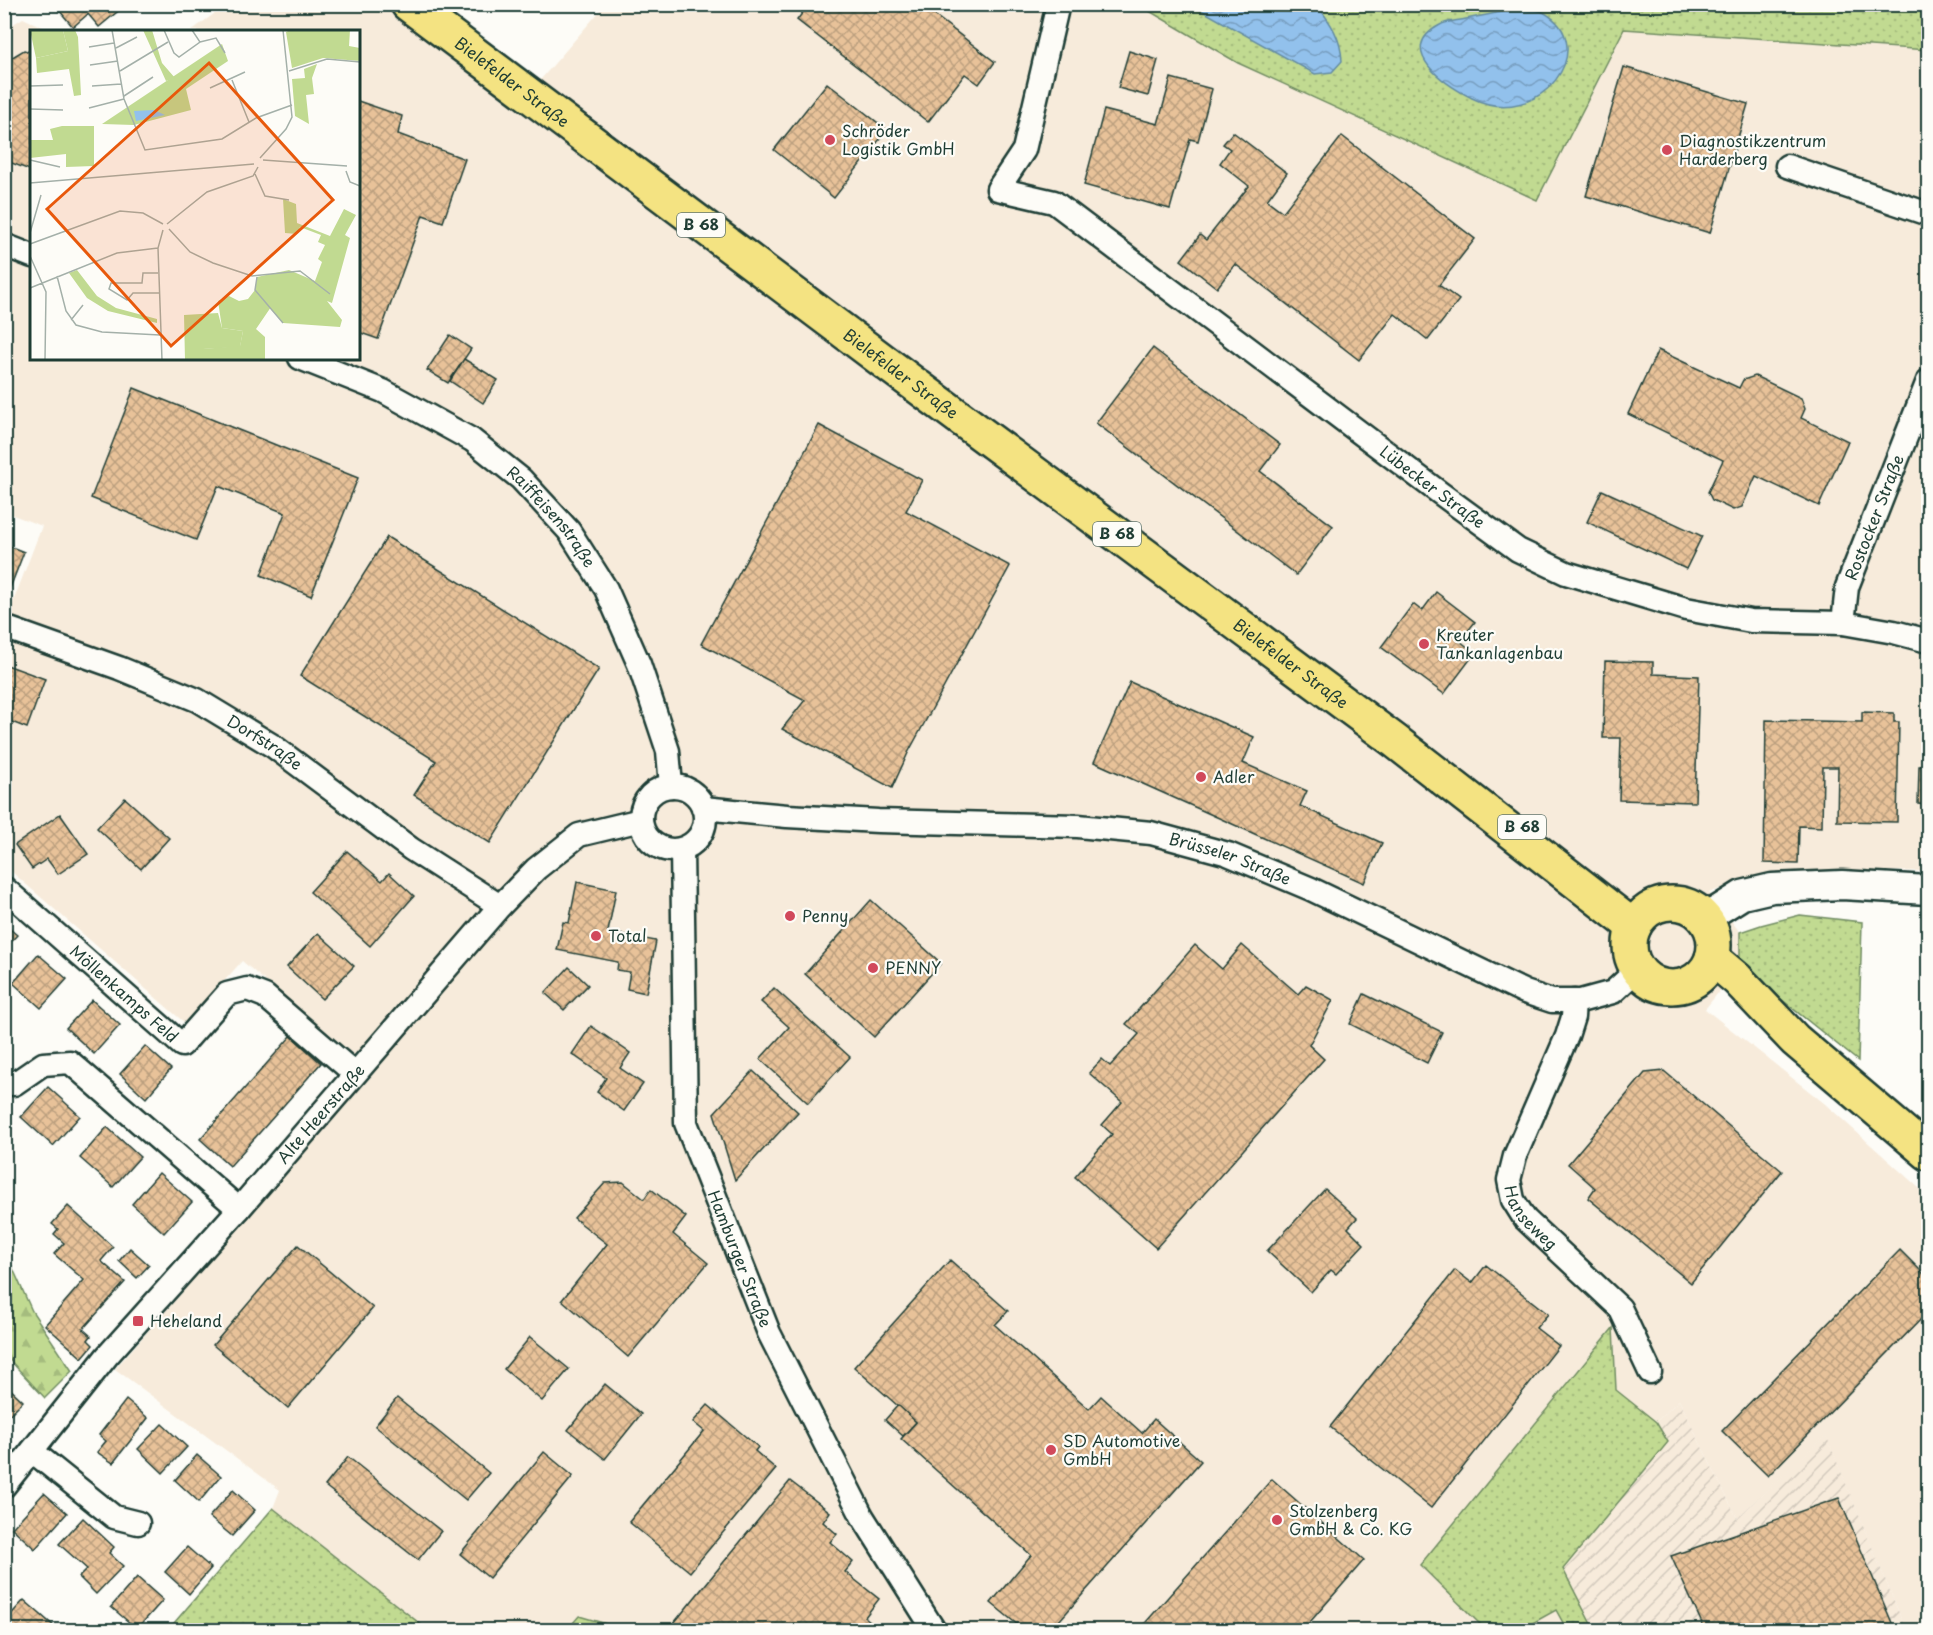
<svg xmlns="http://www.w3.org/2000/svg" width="1933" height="1635" font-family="'Playpen Sans',sans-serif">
<defs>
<pattern id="industrial-furrows" width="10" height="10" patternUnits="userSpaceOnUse" patternTransform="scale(1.5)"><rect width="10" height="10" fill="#f7ebdb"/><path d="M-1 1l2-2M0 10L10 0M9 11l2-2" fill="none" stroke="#d3cabd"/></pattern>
<pattern id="grass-dots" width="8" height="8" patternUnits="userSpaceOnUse" patternTransform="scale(1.5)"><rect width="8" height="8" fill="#c1da91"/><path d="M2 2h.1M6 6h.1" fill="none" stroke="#a5bc7e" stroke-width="1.8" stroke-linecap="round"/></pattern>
<pattern id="forest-firs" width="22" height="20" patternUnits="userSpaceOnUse" patternTransform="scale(1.5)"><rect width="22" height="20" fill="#c1da91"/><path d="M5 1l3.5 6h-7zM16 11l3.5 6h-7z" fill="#a5bc7e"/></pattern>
<pattern id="water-waves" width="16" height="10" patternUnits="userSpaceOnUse" patternTransform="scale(1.5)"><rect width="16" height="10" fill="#92c1ec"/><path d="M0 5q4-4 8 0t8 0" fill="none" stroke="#779ec0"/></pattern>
<pattern id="building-cross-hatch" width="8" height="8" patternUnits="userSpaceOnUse" patternTransform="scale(1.5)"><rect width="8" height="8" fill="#e8c299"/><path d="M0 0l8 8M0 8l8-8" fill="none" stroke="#bb9f7e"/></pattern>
</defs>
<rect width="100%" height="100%" fill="#fdfcf7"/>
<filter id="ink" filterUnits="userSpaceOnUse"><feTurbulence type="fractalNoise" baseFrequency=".0167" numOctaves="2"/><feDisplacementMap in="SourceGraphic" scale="12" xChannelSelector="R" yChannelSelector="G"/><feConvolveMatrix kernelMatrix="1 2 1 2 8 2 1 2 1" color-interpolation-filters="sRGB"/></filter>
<g filter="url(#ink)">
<g fill="#f7ebdb">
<polygon points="226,5 410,5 529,93 605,5 1139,5 1238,63 1537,200 1623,29 1928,50 1928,871 1800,872 1737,882 1709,893 1740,932 1740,966 1705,1009 1824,1103 1928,1196 1928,1630 1906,1630 1826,1436 1737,1518 1679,1400 1656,1422 1616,1390 1612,1329 1421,1565 1486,1630 627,1630 579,1616 567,1630 428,1630 273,1508 280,1490 115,1369 373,1074 242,961 186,1024 5,866 5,623 42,526 5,512 4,30 23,18 51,31 32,32 32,358 358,358 358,32 191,31"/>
<polygon points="1556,1610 1567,1630 1520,1630"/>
</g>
<polygon fill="url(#industrial-furrows)" points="1679,1400 1737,1518 1826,1435 1906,1630 1594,1630 1562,1569 1668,1442 1656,1422"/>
<g fill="url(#grass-dots)" stroke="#708c62" stroke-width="1.5">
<polygon points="1139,5 1928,5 1928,50 1624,29 1537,200 1238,63"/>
<polygon points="1800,915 1862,922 1858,1061 1740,966 1740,932 1761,925"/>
<polygon points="1613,1328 1616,1390 1656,1422 1668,1442 1563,1569 1594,1630 1567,1630 1556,1610 1520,1630 1486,1630 1420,1565"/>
<polygon points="273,1508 428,1630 168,1630"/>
</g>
<g fill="url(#forest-firs)" stroke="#708c62" stroke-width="1.5">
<polygon points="5,1251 32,1311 72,1371 45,1398 5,1355"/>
<polygon points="579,1616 627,1630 567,1630"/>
</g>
<g fill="url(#water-waves)" stroke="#648ca2" stroke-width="1.5">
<path d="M1192,5H1317C1331,23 1341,38 1342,61L1332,72L1315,74Z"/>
<path d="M1525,8C1530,9 1538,10 1543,12C1603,45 1540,132 1472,98C1446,85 1393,50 1440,25C1447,21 1458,21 1466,19C1486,15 1505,11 1525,8Z"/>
</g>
<g fill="url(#building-cross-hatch)" stroke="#1f3d34" stroke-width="1.5">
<polygon points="54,4 121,4 123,7 99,27 88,14 73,27"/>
<polygon points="809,4 920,4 995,62 979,84 965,74 928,122 797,20"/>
<polygon points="24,50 32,53 32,171 4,160 4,62"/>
<polygon points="1129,51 1158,60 1148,96 1118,88"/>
<polygon points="1624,67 1748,104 1710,233 1586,196"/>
<polygon points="1171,78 1212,89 1198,141 1190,139 1170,209 1084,185 1104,110 1158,124"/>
<polygon points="827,83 887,130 834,198 774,150"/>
<polygon points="358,101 402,116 398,134 465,159 443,222 423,215 378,339 358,332"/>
<polygon points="1233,132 1287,173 1267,200 1283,212 1342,136 1475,239 1439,285 1459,300 1428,340 1395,314 1359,360 1235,264 1217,288 1181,260 1200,235 1206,240 1249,186 1220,163 1230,149 1223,144"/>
<polygon points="450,335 471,349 448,383 427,370"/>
<polygon points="1153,348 1280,445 1260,471 1333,526 1296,575 1096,423"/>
<polygon points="1658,350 1739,388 1743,380 1755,376 1801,398 1805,409 1801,418 1848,441 1819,506 1756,476 1742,507 1733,510 1712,500 1708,492 1723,460 1628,414"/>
<polygon points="464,359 498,380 483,403 450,381"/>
<polygon points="134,388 358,478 311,596 261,575 285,513 218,486 196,540 91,498"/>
<polygon points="819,425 922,480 906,511 1010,566 908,753 892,788 782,729 805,700 701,644"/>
<polygon points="1602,490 1702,536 1686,569 1587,522"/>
<polygon points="387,537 599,669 490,843 414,795 436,761 300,676"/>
<polygon points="4,544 24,552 10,588 4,586"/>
<polygon points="1436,592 1475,622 1460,641 1475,653 1444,694 1381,647 1413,604 1422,611"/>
<polygon points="1605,661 1653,662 1653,674 1699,676 1695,802 1619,800 1621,738 1603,738"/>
<polygon points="4,664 45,679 27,728 4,719"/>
<polygon points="1130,682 1254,737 1243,763 1307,791 1300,806 1382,843 1364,883 1094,762"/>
<polygon points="1862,712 1894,713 1894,722 1899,722 1897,822 1837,821 1838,767 1823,767 1822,827 1799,826 1798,864 1764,863 1766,720 1862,722"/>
<polygon points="1919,766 1928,767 1928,805 1918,804"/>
<polygon points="125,798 169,838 141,869 97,828"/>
<polygon points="60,814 88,854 58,874 47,859 32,869 15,845"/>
<polygon points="347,851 382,881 389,873 414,896 370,946 310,892"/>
<polygon points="577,882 616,890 608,932 656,941 646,993 627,989 630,972 617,970 618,962 557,950 563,922 569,923"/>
<polygon points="871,900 941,963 874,1037 805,974"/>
<polygon points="4,924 17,935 4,949"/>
<polygon points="318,933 354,966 322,999 287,967"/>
<polygon points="1195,945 1222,969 1242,945 1298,994 1306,985 1333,1000 1309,1045 1324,1059 1156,1248 1075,1177 1112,1134 1102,1125 1122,1102 1089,1073 1102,1059 1110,1066 1139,1034 1126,1024"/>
<polygon points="38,954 67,979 41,1008 13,983"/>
<polygon points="569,967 588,985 564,1010 545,993"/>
<polygon points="774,988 850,1057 808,1103 760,1059 789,1027 761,1002"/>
<polygon points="1364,994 1442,1032 1427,1063 1350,1024"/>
<polygon points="92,1000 120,1025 94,1054 66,1028"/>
<polygon points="591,1026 630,1053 620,1068 643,1084 624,1111 597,1092 606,1078 572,1054"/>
<polygon points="291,1036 321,1063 230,1166 200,1139"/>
<polygon points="145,1046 171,1069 146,1098 120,1074"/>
<polygon points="753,1071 798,1112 735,1180 714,1113"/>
<polygon points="1664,1071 1782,1171 1691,1283 1588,1198 1595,1188 1568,1164 1645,1073"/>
<polygon points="48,1087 80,1116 53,1146 21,1117"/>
<polygon points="107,1127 140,1157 113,1187 80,1158"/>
<polygon points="159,1173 192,1202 164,1233 132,1204"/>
<polygon points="623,1182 644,1199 651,1189 686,1217 673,1234 708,1263 628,1357 562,1300 607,1244 574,1218 605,1183"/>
<polygon points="1325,1189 1357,1218 1348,1228 1364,1244 1336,1274 1331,1270 1311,1292 1267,1251"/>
<polygon points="68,1206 113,1247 101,1261 125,1282 83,1329 91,1336 88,1340 93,1345 82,1358 45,1325 84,1280 54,1254 64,1243 54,1234 58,1229 52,1224"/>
<polygon points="298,1245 373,1308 288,1408 213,1345"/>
<polygon points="130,1248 149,1265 137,1278 119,1261"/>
<polygon points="1900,1250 1928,1278 1928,1312 1768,1476 1722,1431"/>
<polygon points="950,1260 1008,1311 995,1325 1089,1409 1101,1396 1142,1433 1154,1419 1201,1461 1051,1630 1024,1630 991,1603 1031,1555 901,1439 916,1422 854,1367"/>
<polygon points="1486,1265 1548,1314 1536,1328 1559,1346 1431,1508 1330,1427 1455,1270 1472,1283"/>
<polygon points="530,1337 569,1369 542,1401 504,1369"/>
<polygon points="4,1383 23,1401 4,1420"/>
<polygon points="605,1384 641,1414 605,1459 568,1430"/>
<polygon points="397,1398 489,1473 466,1500 375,1426"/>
<polygon points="126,1400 148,1418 113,1463 97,1452 106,1441 99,1435"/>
<polygon points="708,1405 758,1447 755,1451 776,1469 690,1572 629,1522 704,1431 693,1422"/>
<polygon points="898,1405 916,1422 903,1436 885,1420"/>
<polygon points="162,1424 187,1447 163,1473 138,1449"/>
<polygon points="544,1452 573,1476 489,1578 460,1554"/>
<polygon points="197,1455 221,1476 199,1502 175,1480"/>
<polygon points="348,1457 441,1531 418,1560 325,1486"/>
<polygon points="1272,1479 1364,1560 1303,1630 1139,1630"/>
<polygon points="790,1481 830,1512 823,1522 837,1534 830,1542 853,1562 845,1572 879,1599 865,1617 881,1630 683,1630 674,1623"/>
<polygon points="233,1490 255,1510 232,1536 209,1517"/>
<polygon points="44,1493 67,1513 35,1549 12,1528"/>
<polygon points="1839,1498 1895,1630 1705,1630 1671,1556"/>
<polygon points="83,1518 114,1547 109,1553 123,1566 96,1594 79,1577 87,1569 59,1544"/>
<polygon points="187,1547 211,1568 189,1594 165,1572"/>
<polygon points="137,1577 163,1600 137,1629 111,1607"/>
<polygon points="24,1600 56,1628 55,1630 4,1630 4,1622"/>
</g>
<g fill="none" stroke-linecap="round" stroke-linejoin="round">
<defs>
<g id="minor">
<path id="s1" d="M1058,4L1024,150L998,189L1054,202L1440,493L1518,550L1566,573L1686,609L1751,621L1843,623L1894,632L1928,641"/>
<polyline points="1787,166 1928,214"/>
<polyline points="4,245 32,256"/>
<path id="s2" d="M300,358L383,391L472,440L521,479L569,531L606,589L639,664L668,751L671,786"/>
<path id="s3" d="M1843,623L1847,587L1928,381"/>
<path id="s4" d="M4,627L119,668L197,700L273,746L411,849L500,906"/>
<circle cx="673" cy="818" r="32"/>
<path id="s5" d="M703,808L787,816L878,821L1078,826L1151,833L1228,854L1311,889L1525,992L1552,1001H1580L1613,992L1638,969"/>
<path id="s6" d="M682,849L686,1123L769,1333L862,1516L934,1630"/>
<path id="s7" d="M4,888L182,1045L227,994L247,989L265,996L354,1073"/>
<path id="s8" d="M1574,1001L1573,1017L1567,1036L1515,1156L1509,1180L1513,1200L1525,1219L1620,1308L1650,1372"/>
<polyline points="4,1083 14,1084 43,1064 70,1062 239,1209"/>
<polyline points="32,1451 114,1517 138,1523"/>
<path id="s9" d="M4,1486L107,1356L239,1209L500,906L536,869L579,835L641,820"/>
</g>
<polyline id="tertiary" points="1704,919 1742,895 1772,888 1842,885 1928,890"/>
<g id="primary">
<path id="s10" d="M408,4L886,363L1395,741L1634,927"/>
<circle cx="1672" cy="945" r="42"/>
<polyline points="1712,958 1737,979 1795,1040 1928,1153"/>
</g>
</defs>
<use href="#minor" stroke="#1f3d34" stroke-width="27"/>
<use href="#tertiary" stroke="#1f3d34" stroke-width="33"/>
<use href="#primary" stroke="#1f3d34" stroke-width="38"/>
<use href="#minor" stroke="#fdfcf7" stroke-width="22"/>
<use href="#tertiary" stroke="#fdfcf7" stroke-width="28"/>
<use href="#primary" stroke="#f4e382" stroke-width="33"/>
</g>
</g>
<g fill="#d1495b" stroke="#fdfcf7" stroke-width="2">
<circle cx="830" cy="140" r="6"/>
<circle cx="1667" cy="150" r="6"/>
<circle cx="1424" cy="644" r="6"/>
<circle cx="1201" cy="777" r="6"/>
<circle cx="790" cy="916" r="6"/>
<circle cx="596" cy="936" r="6"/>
<circle cx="873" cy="968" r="6"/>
<rect x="132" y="1315" width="12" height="12" rx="3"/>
<circle cx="1051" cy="1450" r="6"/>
<circle cx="1277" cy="1520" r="6"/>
</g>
<g text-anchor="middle" stroke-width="4.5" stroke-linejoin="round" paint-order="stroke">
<g fill="#fdfcf7" stroke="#62766e" stroke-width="1.5">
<rect x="677" y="213" width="48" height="24" rx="4.5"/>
<rect x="1093" y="522" width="48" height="24" rx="4.5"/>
<rect x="1498" y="815" width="48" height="24" rx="4.5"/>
</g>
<g font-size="15" font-weight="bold" fill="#1f3d34">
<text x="701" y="230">B 68</text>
<text x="1117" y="539">B 68</text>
<text x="1522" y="832">B 68</text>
</g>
<g font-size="16" fill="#1f3d34" stroke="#fdfcf7">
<text dy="6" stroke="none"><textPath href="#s10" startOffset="130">Bielefelder Straße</textPath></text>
<text dy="6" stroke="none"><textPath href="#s10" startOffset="616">Bielefelder Straße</textPath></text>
<text dy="6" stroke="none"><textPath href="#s1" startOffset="728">Lübecker Straße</textPath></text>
<text dy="6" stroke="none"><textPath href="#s2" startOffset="302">Raiffeisenstraße</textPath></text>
<text dy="6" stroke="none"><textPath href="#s3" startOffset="111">Rostocker Straße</textPath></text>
<text dy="6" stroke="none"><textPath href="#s10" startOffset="1102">Bielefelder Straße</textPath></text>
<text dy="6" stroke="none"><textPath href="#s4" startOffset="286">Dorfstraße</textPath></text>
<text dy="6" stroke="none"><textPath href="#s5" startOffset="532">Brüsseler Straße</textPath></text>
<text dy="6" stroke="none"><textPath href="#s7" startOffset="160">Möllenkamps Feld</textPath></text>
<text dy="6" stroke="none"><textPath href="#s9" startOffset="489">Alte Heerstraße</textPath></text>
<text dy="6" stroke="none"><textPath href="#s8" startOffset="236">Hanseweg</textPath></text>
<text dy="6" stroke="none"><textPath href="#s6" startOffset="420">Hamburger Straße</textPath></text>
</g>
<g font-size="16" fill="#1f3d34" stroke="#fdfcf7" text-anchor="start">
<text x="842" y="137">Schröder<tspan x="842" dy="18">Logistik GmbH</tspan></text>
<text x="1679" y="147">Diagnostikzentrum<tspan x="1679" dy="18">Harderberg</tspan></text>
<text x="1436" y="641">Kreuter<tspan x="1436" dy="18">Tankanlagenbau</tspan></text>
<text x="1213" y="783">Adler</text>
<text x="802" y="922">Penny</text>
<text x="608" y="942">Total</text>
<text x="885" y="974">PENNY</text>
<text x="150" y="1327">Heheland</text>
<text x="1063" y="1447">SD Automotive<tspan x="1063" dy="18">GmbH</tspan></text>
<text x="1289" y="1517">Stolzenberg<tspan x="1289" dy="18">GmbH &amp; Co. KG</tspan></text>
</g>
</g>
<g transform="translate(30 30)">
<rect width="330" height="330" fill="#fdfcf7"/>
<path d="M260,0H320L319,16L330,18V31L293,28L262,38L256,2ZM192,14L198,31L156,59L161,80L104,95L72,94ZM287,34L282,48L284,64L276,65L279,94L265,86L262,49L275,48L274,39ZM253,169L266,174L267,193L300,206L314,179L326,185L315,205L320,208L302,273L297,271L312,290L310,297L253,293L225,260L227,247L259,240L285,251L292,232L288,229L295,215L288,212L291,205L270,197L267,204L255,203ZM188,283L192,298L213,301L210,317L173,319V330H155L154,285Z" fill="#c1da91"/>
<path d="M33,0H45L48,7L51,65L44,66L39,39L7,43L6,28L38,21ZM47,240L67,266L86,278L127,289V293L78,281L57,268L39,243ZM225,260L241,277L226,299L235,307V330H173L172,319L210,316L213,301L192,298L188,271L199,266L209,271L218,269Z" fill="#c1da91"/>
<path d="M0,0H33L38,21L6,28Z" fill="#c1da91"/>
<path d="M113,0H122L132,33L145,48L136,51Z" fill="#c1da91"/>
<path d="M32,96H64V136L36,137V124L0,128V110H23L20,99Z" fill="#c1da91"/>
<path d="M124,80L135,85L106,91L104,81Z" fill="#92c1ec"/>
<path fill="none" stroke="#a4b0a9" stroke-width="1.5" d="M82,0L94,69L115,120L192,109L226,88L262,75M134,0L144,23L149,27L170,12L162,0M170,12L186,8L195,23M59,17L84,13M86,18L107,7M60,35L88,31M90,41L138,12M259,41L297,29L330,32M202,50L219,92M0,56L33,55M62,56L91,54M180,58L215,42M94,66L123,47M59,78L94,69M0,79L33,80M230,128L256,99L262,87L253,0M0,130L30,137M233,130L317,136M316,141L320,152L330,156M225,144L235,166L259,170M0,153L224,134M137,194L177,162L223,146L228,137M139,199L160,222L183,233L222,246L270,241L300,264M0,203L11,165M0,214L90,181L113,183L133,194M0,226L16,262L15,330M128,243H113L112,253H81L79,259L97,270L103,263H129M27,246L36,281L46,295L72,302L130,305M227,247L225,260L253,293M0,258L87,223L128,218M41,290L53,275M132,330L128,218L133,200"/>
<path fill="#e8590c" fill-opacity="0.15" stroke="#e8590c" stroke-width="3" d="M179,33L303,170L141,316L17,179Z"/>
<rect width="330" height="330" fill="none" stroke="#1f3d34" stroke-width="3"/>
</g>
<rect width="1933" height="1635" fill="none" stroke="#fdfcf7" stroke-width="24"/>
<rect x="12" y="12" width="1909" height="1611" fill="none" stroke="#1f3d34" stroke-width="2" filter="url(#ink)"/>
</svg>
